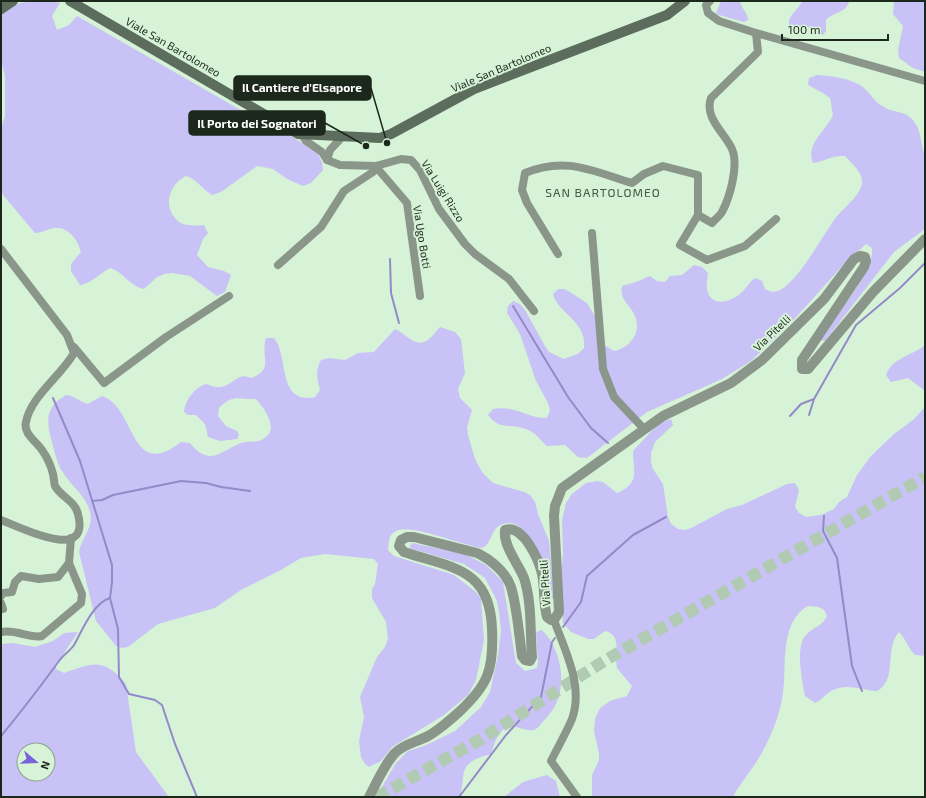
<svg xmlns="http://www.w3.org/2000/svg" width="926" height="798" font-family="'Exo 2',sans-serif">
<rect width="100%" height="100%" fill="#d6f3d7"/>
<g fill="#c8c2f6" fill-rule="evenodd">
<path d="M32,1H51L60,3L52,16L57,30L69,25L77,16L251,116L296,139L318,154L322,162L323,170L311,183L303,186L287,179L273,169L257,166L221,192L212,195C202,189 197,179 186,176C168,185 162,208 179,222C185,226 197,226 204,225L208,233L203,239L197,255L208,267L224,271L231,275L225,292L217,296L190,276L173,273L165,274L157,277L144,289C129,286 124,272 110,268C99,274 92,283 80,285L71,271V264L81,252C78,240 68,226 54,228C47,229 42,233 35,233L3,195L1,190V129L5,116V76L1,61V14L20,3Z"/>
<path d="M721,1H740C741,8 748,13 748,20L744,22L719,15L716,13Z"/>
<path d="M802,1H849V2C846,13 833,12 826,20V31L823,35L815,33L805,25L793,27L789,25C788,14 799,10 802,1Z"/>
<polygon points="894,1 925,1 925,72 913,68 899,58 898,50 903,26 893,14"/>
<path d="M817,75C832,76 852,78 864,88C871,94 875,103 884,107C895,114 906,109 915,123C922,133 920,145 925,155V229L894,252L825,341L819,340C833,317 875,273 872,248L866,244L844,264L790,324L751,361L722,379L647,412L587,458L578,457L565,445L547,446C541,441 536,433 528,430C511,422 501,432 488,415L493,409C516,405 527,418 547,418L550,410L548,403L536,381L520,334L507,313L508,306L513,301L520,304L525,310L545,346L549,352L564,359L578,354L584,348C587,321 559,315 553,294L558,289H565L587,303L596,318L601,343L614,351C630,348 642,332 635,316C630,304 619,300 622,286L636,282L650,276L657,281L665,282L670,276L682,275L694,265L702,267L708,273C708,278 706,284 707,289C710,307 729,303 740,294C746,289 749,282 755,278L762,281L765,289C768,290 771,292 774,292C794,290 823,235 834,220C842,209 859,197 862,184C864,173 851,163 845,156C833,155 825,161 813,163C805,144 826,131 833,115L830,98L823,93L808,85L809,78Z"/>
<path d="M440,327L455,332L461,339L465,373L458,389L460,398L472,410L467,427L468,435L475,459L482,472L493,483L524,492L530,495L535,502L538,514L549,541L554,593V598L550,600C540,575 544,552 524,531C519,525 512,521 503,524C490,528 493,543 482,548C463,546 411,523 396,531C388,535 389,542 388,550L394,556L454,575L476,592L481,599L484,640L476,680L468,695L444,715L392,747L381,761L369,767L365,764L361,757L359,741L364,717L360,697L377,657L385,647L388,639L386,622L372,598V589L375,584L378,564L374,559L325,554L301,558L279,571L241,590L215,608L158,624L128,647L122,648L116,646L96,621L79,552C82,535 97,526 88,506C83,494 71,485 64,474C57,465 55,453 52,442C46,421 45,407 66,395C75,396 80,402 88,404L102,396C137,408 129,482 181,442L190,443C211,470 224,447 245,442C251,441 255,443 261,440C281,432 266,410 256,399C241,400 233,393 219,408L218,416L226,426L237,431L239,435L237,439L220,441L208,437L205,424L196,415H188L184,412C185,401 195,386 207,384C231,396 234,369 251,378C275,369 260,356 266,338H274C289,356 277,405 315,397L320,390C317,378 315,371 321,360L329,358L345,360L358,353L374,352L395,329C406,333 416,350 429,339C433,336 436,331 440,327Z"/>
<path d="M925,345V391L908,378L891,382L886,375C893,357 912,356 925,345Z"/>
<path d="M925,407V656L915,655C908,648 906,639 899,632C884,648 898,680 877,691C863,690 846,683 833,690C826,693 822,700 815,703L805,696C802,681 795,646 806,635C813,627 823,626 827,616C824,606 818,607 808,606C779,622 787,666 783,693C780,717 768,744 755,764C748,775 739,785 733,797H592V775L599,760V754L594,731L595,719L600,708L610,701L627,696L632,686L617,668C614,655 623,635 605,631L594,639H588L571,632L563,623L560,584L563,554L562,520L566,503L572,494L586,483L597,481L603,482L617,493C641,483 633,471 633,451L660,422L671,419L673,425L655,442L651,453V462L653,469L663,484L668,517L671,524L678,529L686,530L693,527L727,509L742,505L787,484L795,483L799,490L795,507L799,513L806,517L821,515L834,509L839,502L847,497L857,475L871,456L894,434L913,420Z"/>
<path d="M412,543L465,554L486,565L503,582L516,663L525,671L537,668L538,662L536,632L542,630C560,647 567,681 556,704C554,709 550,713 547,717C543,721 539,728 534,730C525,732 512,722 504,729C496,736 494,745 491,754C477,758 464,761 463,778C462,785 462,791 459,797H376L396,763L408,751L424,746L455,731L481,707L490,692L498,655L501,630L499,612L497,601L485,578L464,564L409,548Z"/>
<path d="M78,632L56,665V669L64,673C93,663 103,657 126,684L136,752L169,797H1V644L13,643L35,647L53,641L64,633ZM24,750H48V774H24Z"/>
<polygon points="547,775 556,781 560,797 504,797 523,782"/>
</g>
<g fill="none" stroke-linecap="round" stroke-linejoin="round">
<g stroke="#938ac9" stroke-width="2">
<polyline points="390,259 391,293 399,323"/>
<polyline points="513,306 568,397 591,428 608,443"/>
<polyline points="53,398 80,461 112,565 112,582 110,598 118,629 119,677 129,694 155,700 162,705 175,744 197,797"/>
<polyline points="809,415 814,399 856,325 900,288 925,263"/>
<polyline points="790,416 801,404 814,399"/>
<polyline points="92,501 102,500 113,495 181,481 206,483 221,487 250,491"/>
<polyline points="824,516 823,531 837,558 852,666 862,691"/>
<polyline points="563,627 581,602 587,576 633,535 666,517"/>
<path d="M1,736C21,712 40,687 59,661C63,655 70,651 74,645C82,631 93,603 110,598"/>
<polyline points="459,797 506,735 541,697 552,642 555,638"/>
</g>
<polyline stroke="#b1cab2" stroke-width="12" stroke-dasharray="12 6" stroke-linecap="butt" points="377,797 481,739 604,661 925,477"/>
<g stroke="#8a968a" stroke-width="8">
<polyline points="756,33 925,81"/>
<polyline points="302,135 306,141 322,152 327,160 340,165 376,166 401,159 411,160 420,170 439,209 465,244 475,254 509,279 534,311"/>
<polyline points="327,160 330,150 343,136"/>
<polyline points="377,168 407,203 420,296"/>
<polyline points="698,215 680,245 707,260 745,246 776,219"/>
<polyline points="592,233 603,369 614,397 644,429"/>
<path d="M1,249L67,335L74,353C61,376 31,396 26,422C23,434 36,441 42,450C47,457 51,466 53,474C54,478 54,483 55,486C61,497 75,501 78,514C91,564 20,527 1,520"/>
<path d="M558,254L527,203L522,190L525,173C566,156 592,171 632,183L644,174L663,166L698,175V215L712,223C715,219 720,216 722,212C730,197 739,165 732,149C724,132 704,118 711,98L758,52L756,33L719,21L708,13L706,5L710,1"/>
<polyline points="278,265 321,227 344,191 373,172 377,168 376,166"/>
<polyline points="74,347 104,383 166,337 229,296"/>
<polyline points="1,596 3,593 12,592 15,582 21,576 39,579 58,577 69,563"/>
<polyline points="1,603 3,609"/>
<path d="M554,620C565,651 584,686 572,719C566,733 558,747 551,761L577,797"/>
<path d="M1,632C18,629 28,639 42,636L81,603L82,594L69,563L71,538"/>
</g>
<path stroke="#8a968a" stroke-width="10" d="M369,797C377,782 384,765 395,753C404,744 417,742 428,736C439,730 449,721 459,712C488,685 494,670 492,629C490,568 452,568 404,552L399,546L401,540L407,537H414L477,553C490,559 506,572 511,587C517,607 519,634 522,656L525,660L530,661L532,657C530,632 532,602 524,578C518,563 503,546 505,530C523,524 539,560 542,574C545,588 543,603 547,617L551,620H554L559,612L554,516L555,506L562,488L663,416L731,383L762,360L824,299L854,259L860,256L865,257L866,261L864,267L802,360V369H808L873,292L925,239"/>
<g stroke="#5d6d5d" stroke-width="10">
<polyline points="70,1 298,134 380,138 391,134 474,89 667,15 685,1"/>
<polyline points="1,9 13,1"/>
</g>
</g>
<g text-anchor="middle" stroke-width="4" stroke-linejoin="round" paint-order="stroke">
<g font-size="11" fill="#1d281d" stroke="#d6f3d7">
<text transform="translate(173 47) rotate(30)" y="4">Viale San Bartolomeo</text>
<text transform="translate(501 68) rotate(-23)" y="4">Viale San Bartolomeo</text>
<text transform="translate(443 191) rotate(58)" y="4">Via Luigi Rizzo</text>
<text transform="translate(422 237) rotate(81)" y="4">Via Ugo Botti</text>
<text transform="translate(772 333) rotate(-44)" y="4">Via Pitelli</text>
<text transform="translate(545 583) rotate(-94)" y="4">Via Pitelli</text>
</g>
<g font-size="12" letter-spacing="1" fill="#425a43" stroke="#d6f3d7">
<text x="603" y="197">SAN BARTOLOMEO</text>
</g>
</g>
<path fill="none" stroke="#1d281d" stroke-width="1.5" d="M387 143L371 88M366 146L325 123"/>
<g fill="#1d281d" stroke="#d6f3d7" stroke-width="1.5">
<circle cx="387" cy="143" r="4"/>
<circle cx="366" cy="146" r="4"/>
</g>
<g fill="#1d281d" stroke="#1d281d" stroke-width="1.5">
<rect x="234" y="76" width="137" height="24" rx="4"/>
<rect x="189" y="111" width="136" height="24" rx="4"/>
</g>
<g font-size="12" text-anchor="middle" font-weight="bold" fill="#fff">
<text x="302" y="92">Il Cantiere d'Elsapore</text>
<text x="257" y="128">Il Porto dei Sognatori</text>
</g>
<rect width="926" height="798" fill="none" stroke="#1d281d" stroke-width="4"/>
<g transform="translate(36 762) rotate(109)"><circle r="19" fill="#d6f3d7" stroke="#8ca28d"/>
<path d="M0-3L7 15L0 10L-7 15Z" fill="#7b60db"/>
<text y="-6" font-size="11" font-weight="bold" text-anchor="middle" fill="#1d281d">N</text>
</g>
<path d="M782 34v6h106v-6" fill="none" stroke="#1d281d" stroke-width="2"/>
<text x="788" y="34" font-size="12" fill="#1d281d" stroke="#d6f3d7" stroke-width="3" paint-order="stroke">100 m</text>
</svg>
